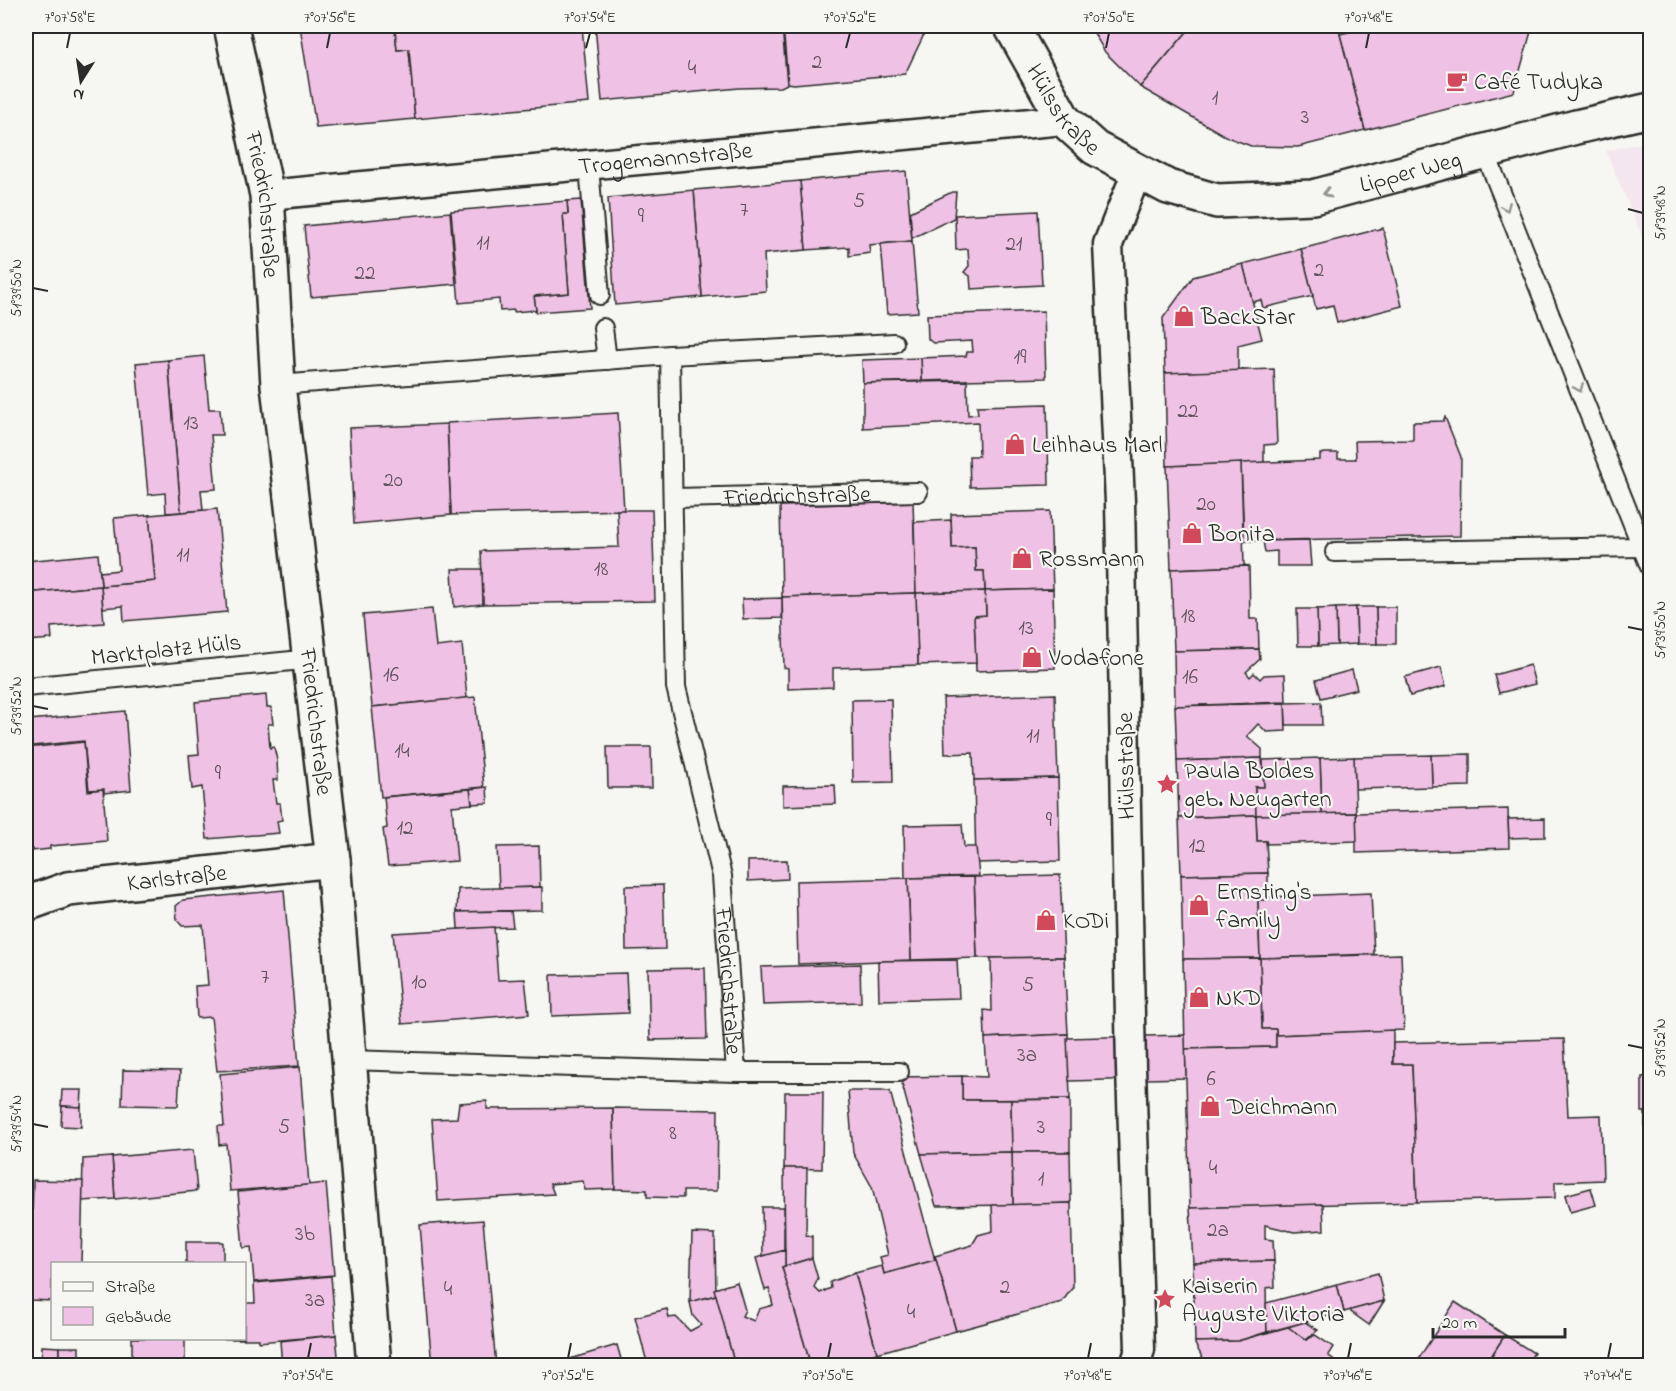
<svg xmlns="http://www.w3.org/2000/svg" width="1676" height="1391" font-family="'Indie Flower',sans-serif">
<rect width="100%" height="100%" fill="#f6f6f2"/>
<filter id="ink" filterUnits="userSpaceOnUse"><feTurbulence type="fractalNoise" baseFrequency=".0167" numOctaves="2"/><feDisplacementMap in="SourceGraphic" scale="12" xChannelSelector="R" yChannelSelector="G"/><feConvolveMatrix kernelMatrix="1 2 1 2 8 2 1 2 1" color-interpolation-filters="sRGB"/></filter>
<g filter="url(#ink)">
<polygon fill="#f4e6ee" points="1650,141 1650,255 1606,151"/>
<g fill="#efc1e4" stroke="#2b2b2b" stroke-width="1.5">
<polygon points="300,26 395,28 397,50 409,49 415,119 316,128"/>
<polygon points="419,26 582,26 589,103 415,119 409,49 397,50 395,28"/>
<polygon points="595,26 782,26 787,84 781,87 739,88 602,101"/>
<polygon points="783,26 928,26 905,74 794,84 788,83"/>
<polygon points="1090,26 1192,26 1140,87 1105,52"/>
<polygon points="1192,26 1338,26 1365,130 1298,147 1251,146 1227,137 1140,87"/>
<polygon points="1375,26 1523,26 1524,30 1532,28 1514,92 1365,130 1340,34"/>
<polygon points="906,171 912,241 869,245 870,253 849,256 849,247 806,250 800,181"/>
<polygon points="800,181 806,250 764,254 766,291 702,297 694,190"/>
<polygon points="694,190 702,297 615,305 608,198"/>
<polygon points="952,192 956,192 954,218 912,238 910,212"/>
<polygon points="581,200 590,308 536,312 534,296 569,293 563,214 568,214 567,201"/>
<polygon points="567,201 568,214 563,214 569,293 534,296 536,310 514,312 514,310 500,311 499,299 459,303 451,211"/>
<polygon points="1038,211 1042,285 971,289 970,276 964,272 969,266 968,249 956,250 955,215"/>
<polygon points="450,212 456,284 311,297 304,226"/>
<polygon points="1383,228 1402,306 1337,323 1333,305 1316,309 1301,249"/>
<polygon points="912,241 918,312 887,314 881,244"/>
<polygon points="1301,249 1313,296 1263,308 1261,300 1252,302 1243,264"/>
<polygon points="1243,264 1262,339 1238,345 1238,369 1248,371 1165,373 1163,318 1193,277"/>
<polygon points="1044,311 1046,378 922,381 921,358 966,356 967,352 973,352 972,341 933,343 928,339 927,315"/>
<polygon points="204,356 209,409 220,409 222,435 211,435 216,489 201,490 203,510 181,512 168,360"/>
<polygon points="921,358 922,381 863,383 862,360"/>
<polygon points="168,360 181,512 166,513 165,493 148,495 136,363"/>
<polygon points="1274,369 1277,444 1264,445 1264,463 1167,466 1165,373"/>
<polygon points="967,381 968,415 978,414 977,406 1047,404 1049,485 970,487 969,456 979,456 978,422 863,428 863,383"/>
<polygon points="618,413 624,510 451,515 447,423"/>
<polygon points="1445,417 1461,457 1460,536 1244,541 1241,463 1320,460 1320,454 1325,453 1338,453 1338,459 1356,459 1355,441 1413,440 1413,422 1443,421"/>
<polygon points="447,424 451,515 354,524 349,428"/>
<polygon points="1241,463 1244,565 1249,566 1171,569 1167,466"/>
<polygon points="913,502 916,593 782,597 780,506"/>
<polygon points="217,509 227,612 124,621 123,606 103,608 101,586 155,581 149,515"/>
<polygon points="617,510 652,510 655,601 483,604 481,551 619,547"/>
<polygon points="1050,511 1053,589 985,591 984,571 976,571 975,547 952,548 951,514"/>
<polygon points="149,515 155,581 101,586 100,572 119,570 114,518"/>
<polygon points="951,520 952,548 975,547 976,571 984,571 985,591 916,593 914,522"/>
<polygon points="1309,540 1311,566 1277,566 1277,551 1265,552 1263,541"/>
<polygon points="98,554 101,586 26,593 26,561"/>
<polygon points="1249,566 1250,619 1258,619 1259,649 1174,651 1171,569"/>
<polygon points="452,569 482,569 483,604 454,607"/>
<polygon points="101,586 104,623 51,627 52,639 26,641 26,593"/>
<polygon points="1053,589 1055,668 976,671 974,616 986,615 985,591"/>
<polygon points="985,591 986,615 974,616 976,663 918,665 916,593"/>
<polygon points="916,593 918,665 833,668 833,687 788,689 788,669 784,668 782,597"/>
<polygon points="782,598 782,618 743,619 742,599"/>
<polygon points="1356,607 1357,644 1337,645 1336,608"/>
<polygon points="1356,607 1376,607 1377,644 1357,644"/>
<polygon points="1376,607 1396,607 1396,644 1377,644"/>
<polygon points="1336,608 1337,645 1318,646 1317,609"/>
<polygon points="432,609 436,647 462,644 467,698 372,707 363,615"/>
<polygon points="1297,609 1317,609 1318,646 1298,646"/>
<polygon points="1259,649 1260,659 1246,672 1250,677 1254,673 1260,679 1264,675 1285,674 1286,702 1175,706 1174,651"/>
<polygon points="1530,665 1535,684 1499,693 1494,675"/>
<polygon points="1441,667 1446,686 1410,696 1405,677"/>
<polygon points="1352,670 1357,689 1321,698 1316,680"/>
<polygon points="1055,694 1058,778 974,780 973,753 945,754 943,698"/>
<polygon points="266,695 267,707 271,707 273,724 268,724 270,748 274,747 277,760 278,780 273,780 276,803 280,803 282,820 277,821 279,833 207,839 202,787 192,789 189,755 199,754 195,702"/>
<polygon points="475,697 484,787 381,797 372,707"/>
<polygon points="891,699 893,782 853,783 852,700"/>
<polygon points="1321,702 1322,725 1286,725 1285,703"/>
<polygon points="1285,703 1286,731 1267,732 1258,724 1247,736 1262,749 1262,758 1177,761 1175,706"/>
<polygon points="125,711 131,790 104,793 104,789 89,790 84,741 32,746 29,720"/>
<polygon points="26,720 28,720 31,746 26,747"/>
<polygon points="84,742 88,791 103,789 107,841 50,846 50,849 32,851 32,849 26,849 26,748"/>
<polygon points="607,747 651,747 652,788 608,788"/>
<polygon points="1470,754 1470,786 1432,787 1431,755"/>
<polygon points="1431,755 1432,787 1355,789 1354,757"/>
<polygon points="1354,757 1356,813 1322,814 1320,758"/>
<polygon points="1262,758 1264,787 1255,787 1256,815 1179,818 1177,761"/>
<polygon points="1320,758 1322,814 1256,815 1255,787 1264,787 1263,760"/>
<polygon points="1058,778 1060,861 976,863 974,780"/>
<polygon points="835,785 836,804 783,806 783,786"/>
<polygon points="487,787 488,803 472,804 470,789"/>
<polygon points="470,789 472,804 452,806 457,861 388,866 383,829 387,828 384,797"/>
<polygon points="1508,809 1509,848 1356,853 1356,813"/>
<polygon points="1356,813 1357,841 1267,844 1266,841 1257,841 1256,815"/>
<polygon points="1256,815 1257,841 1266,841 1268,873 1181,875 1179,818"/>
<polygon points="1545,818 1545,837 1509,838 1508,819"/>
<polygon points="962,824 964,847 976,847 979,876 905,878 904,825"/>
<polygon points="539,846 540,887 499,888 497,847"/>
<polygon points="787,860 788,879 748,881 748,861"/>
<polygon points="1268,873 1268,900 1258,900 1260,958 1183,959 1181,875"/>
<polygon points="1060,875 1064,957 977,958 974,877"/>
<polygon points="974,877 977,958 911,960 908,878"/>
<polygon points="908,878 911,960 798,964 796,881"/>
<polygon points="663,885 665,949 626,950 625,886"/>
<polygon points="542,887 542,910 457,912 458,889"/>
<polygon points="284,890 299,1066 217,1071 211,1017 197,1018 195,986 208,985 203,925 182,926 177,920 176,906 183,900"/>
<polygon points="1371,893 1374,954 1260,958 1258,900 1268,900 1268,897"/>
<polygon points="511,911 513,927 458,929 457,912"/>
<polygon points="494,927 498,980 525,979 529,1014 402,1024 393,933"/>
<polygon points="1401,954 1404,1030 1276,1035 1276,1029 1262,1029 1260,958"/>
<polygon points="1064,957 1068,1034 985,1038 984,1010 992,1011 991,958"/>
<polygon points="1260,958 1262,1029 1276,1029 1276,1047 1185,1049 1183,959"/>
<polygon points="957,960 959,998 879,1000 878,961"/>
<polygon points="860,964 861,1002 763,1005 761,967"/>
<polygon points="705,968 707,1039 650,1040 648,969"/>
<polygon points="626,973 628,1013 552,1016 551,975"/>
<polygon points="1393,1030 1393,1064 1412,1064 1417,1202 1190,1208 1185,1049 1276,1047 1276,1035"/>
<polygon points="1068,1034 1070,1099 962,1100 962,1076 987,1077 985,1038"/>
<polygon points="1185,1035 1186,1078 1069,1081 1067,1038"/>
<polygon points="1564,1039 1568,1116 1601,1115 1603,1180 1555,1182 1555,1198 1417,1202 1412,1064 1393,1064 1393,1043"/>
<polygon points="300,1067 309,1185 230,1191 226,1144 219,1145 218,1126 224,1126 220,1074"/>
<polygon points="123,1070 180,1071 178,1106 122,1105"/>
<polygon points="962,1076 962,1100 1011,1100 1012,1152 921,1154 900,1077"/>
<polygon points="1650,1076 1650,1112 1642,1112 1642,1077"/>
<polygon points="62,1090 82,1090 81,1107 61,1106"/>
<polygon points="848,1091 890,1091 935,1260 884,1274 880,1257 888,1255 872,1187 853,1153"/>
<polygon points="785,1092 823,1092 822,1169 784,1168"/>
<polygon points="1070,1099 1070,1152 1012,1152 1011,1100"/>
<polygon points="487,1101 487,1109 613,1108 615,1189 585,1190 583,1181 550,1184 554,1194 438,1201 432,1119 457,1118 459,1103"/>
<polygon points="62,1106 81,1107 81,1127 61,1126"/>
<polygon points="613,1108 718,1110 717,1191 683,1191 683,1198 647,1197 647,1190 615,1189"/>
<rect x="1645" y="1112" width="5" height="19"/>
<polygon points="193,1150 197,1191 115,1199 112,1157"/>
<polygon points="1012,1152 1070,1152 1071,1203 1013,1205"/>
<polygon points="1012,1152 1013,1205 936,1206 921,1154"/>
<polygon points="112,1157 115,1199 82,1201 83,1159"/>
<polygon points="784,1168 807,1168 806,1235 812,1236 812,1258 785,1266"/>
<polygon points="33,1180 83,1181 81,1264 52,1264 52,1301 30,1300"/>
<polygon points="326,1183 334,1275 254,1282 251,1247 243,1248 238,1192"/>
<polygon points="1591,1188 1596,1205 1570,1212 1565,1195"/>
<polygon points="1071,1203 1073,1287 1062,1302 956,1331 935,1256 972,1245 978,1235 993,1231 992,1205"/>
<polygon points="1323,1204 1324,1230 1294,1232 1265,1225 1265,1239 1273,1240 1274,1261 1193,1263 1190,1208"/>
<polygon points="762,1207 784,1207 784,1251 763,1256"/>
<polygon points="483,1220 496,1366 432,1366 420,1225"/>
<polygon points="692,1233 715,1234 716,1295 690,1302"/>
<rect x="186" y="1242" width="37" height="22"/>
<polygon points="785,1250 785,1266 782,1267 811,1366 735,1366 714,1289 737,1282 745,1310 742,1316 754,1321 759,1309 773,1305 769,1289 765,1290 756,1258"/>
<polygon points="934,1256 935,1256 956,1331 877,1353 855,1273 882,1266 884,1274 935,1260"/>
<polygon points="812,1258 818,1279 814,1287 820,1293 831,1288 830,1282 855,1273 877,1353 833,1366 811,1366 782,1267"/>
<polygon points="1274,1261 1275,1287 1266,1288 1267,1332 1238,1341 1195,1342 1193,1263"/>
<polygon points="1378,1273 1384,1301 1344,1312 1337,1284"/>
<polygon points="331,1276 336,1335 259,1342 259,1339 221,1339 244,1338 244,1303 255,1303 254,1283"/>
<polygon points="1337,1284 1344,1312 1267,1332 1266,1303"/>
<polygon points="716,1295 735,1366 648,1366 635,1317 667,1309 669,1318 676,1317 690,1331 701,1325 693,1316 690,1302"/>
<polygon points="1384,1301 1369,1325 1351,1312 1351,1310"/>
<polygon points="1455,1302 1505,1335 1485,1366 1414,1366"/>
<polygon points="1305,1322 1318,1330 1306,1340 1288,1327"/>
<polygon points="1288,1327 1306,1340 1315,1335 1333,1347 1328,1355 1342,1366 1207,1366 1195,1344 1195,1342 1238,1341"/>
<polygon points="336,1335 339,1366 282,1366 280,1341"/>
<polygon points="1505,1335 1534,1353 1526,1366 1485,1366"/>
<rect x="132" y="1338" width="53" height="28"/>
<polygon points="617,1345 623,1366 568,1366 572,1364 570,1359"/>
<polygon points="42,1346 60,1347 60,1366 41,1366"/>
<rect x="60" y="1347" width="19" height="19"/>
</g>
<g fill="none" stroke-linecap="round" stroke-linejoin="round">
<defs>
<g id="service">
<polyline points="1485,152 1650,567"/>
<polyline points="589,167 600,295"/>
<polyline points="603,328 607,360"/>
<path id="s1" d="M670,355L676,687L722,876L736,1072"/>
<polyline points="278,385 670,355 894,343"/>
<path id="s2" d="M675,498L918,492"/>
<polyline points="1335,552 1642,547"/>
<polyline points="26,687 312,659"/>
<polyline points="348,1060 736,1072 899,1072"/>
</g>
<g id="pedestrian">
<path id="s3" d="M267,195L1064,120"/>
<polyline points="1135,1366 1140,1349 1131,1068 1120,502 1108,244 1137,172"/>
</g>
<g id="minor">
<path id="s4" d="M231,26L267,195L278,385L333,860L374,1366"/>
<path id="s5" d="M1011,26L1064,120L1095,148L1168,187L1217,201L1313,197L1576,127L1650,110"/>
<path id="s6" d="M26,904L68,889L333,860"/>
</g>
</defs>
<use href="#service" stroke="#2b2b2b" stroke-width="22"/>
<use href="#pedestrian" stroke="#2b2b2b" stroke-width="33"/>
<use href="#minor" stroke="#2b2b2b" stroke-width="38"/>
<use href="#service" stroke="#f6f6f2" stroke-width="18"/>
<use href="#pedestrian" stroke="#f6f6f2" stroke-width="28"/>
<use href="#minor" stroke="#f6f6f2" stroke-width="33"/>
</g>
<defs><path id="oneway-chevron" d="M-2-3.5L2.5 0L-2 3.5" fill="none" stroke-width="1.6" stroke-linecap="round" stroke-linejoin="round" transform="scale(1.5)"/></defs>
<g stroke="#90908e">
<use href="#oneway-chevron" transform="translate(1327 193) rotate(165)"/>
<use href="#oneway-chevron" transform="translate(1506 207) rotate(68)"/>
<use href="#oneway-chevron" transform="translate(1579 388) rotate(68)"/>
</g>
</g>
<path fill="none" stroke="#2b2b2b" stroke-width="2" d="M67,48L70,33M327,48L330,33M586,48L590,33M846,48L850,33M1106,48L1109,33M1366,48L1369,33M1628,209L1643,213M33,288L48,291M1628,627L1643,630M33,706L48,709M1628,1045L1643,1048M33,1124L48,1127M308,1358L311,1343M568,1358L571,1343M828,1358L831,1343M1088,1358L1091,1343M1348,1358L1351,1343M1608,1358L1611,1343"/>
<defs>
<symbol id="cafe-bare" viewBox="-9 -9 18 18"><path d="M-5.5-4.5H6V0H3Q3 3.5 0 3.5H-2.5Q-5.5 3.5-5.5 0ZM3-3.2v2h1.7v-2ZM-6 4.5H4V6H-6Z" fill="#d1495b" stroke="#f6f6f2" stroke-width="2.5" paint-order="stroke"/></symbol>
<symbol id="shop-bare" viewBox="-9 -9 18 18"><path d="M-5-2.5h2.3a2.7 3.5 0 0 1 5.4 0H5L5.5 6h-11ZM-1.5-2.5h3a1.5 2.3 0 0 0-3 0Z" fill="#d1495b" stroke="#f6f6f2" stroke-width="2.5" paint-order="stroke"/></symbol>
<symbol id="sight-bare" viewBox="-9 -9 18 18"><path d="M0-6L1.8-2.2L6-1.7L2.9 1.2L3.7 5.4L0 3.3L-3.7 5.4L-2.9 1.2L-6-1.7L-1.8-2.2Z" fill="#d1495b" stroke="#f6f6f2" stroke-width="2.5" paint-order="stroke"/></symbol>
</defs>
<g fill-rule="evenodd">
<use href="#cafe-bare" x="1442" y="66" width="30" height="30"/>
<use href="#shop-bare" x="1169" y="301" width="30" height="30"/>
<use href="#shop-bare" x="1000" y="429" width="30" height="30"/>
<use href="#shop-bare" x="1177" y="518" width="30" height="30"/>
<use href="#shop-bare" x="1007" y="543" width="30" height="30"/>
<use href="#shop-bare" x="1017" y="642" width="30" height="30"/>
<use href="#sight-bare" x="1152" y="769" width="30" height="30"/>
<use href="#shop-bare" x="1184" y="890" width="30" height="30"/>
<use href="#shop-bare" x="1031" y="905" width="30" height="30"/>
<use href="#shop-bare" x="1184" y="982" width="30" height="30"/>
<use href="#shop-bare" x="1195" y="1091" width="30" height="30"/>
<use href="#sight-bare" x="1150" y="1284" width="30" height="30"/>
</g>
<g text-anchor="middle" stroke-width="4.5" stroke-linejoin="round" paint-order="stroke">
<g font-size="21" fill="#5c5059">
<text x="817" y="68">2</text>
<text x="692" y="74">4</text>
<text x="1215" y="104">1</text>
<text x="1305" y="123">3</text>
<text x="859" y="207">5</text>
<text x="744" y="216">7</text>
<text x="641" y="222">9</text>
<text x="483" y="249">11</text>
<text x="1014" y="250">21</text>
<text x="1319" y="276">2</text>
<text x="365" y="279">22</text>
<text x="1020" y="363">19</text>
<text x="1188" y="417">22</text>
<text x="191" y="429">13</text>
<text x="393" y="486">20</text>
<text x="1206" y="510">20</text>
<text x="183" y="561">11</text>
<text x="601" y="575">18</text>
<text x="1188" y="622">18</text>
<text x="1026" y="634">13</text>
<text x="391" y="681">16</text>
<text x="1190" y="683">16</text>
<text x="1033" y="742">11</text>
<text x="402" y="757">14</text>
<text x="218" y="779">9</text>
<text x="1049" y="826">9</text>
<text x="405" y="834">12</text>
<text x="1197" y="852">12</text>
<text x="265" y="983">7</text>
<text x="419" y="988">10</text>
<text x="1028" y="991">5</text>
<text x="1027" y="1061">3a</text>
<text x="1211" y="1085">6</text>
<text x="284" y="1133">5</text>
<text x="1041" y="1133">3</text>
<text x="673" y="1139">8</text>
<text x="1213" y="1174">4</text>
<text x="1041" y="1185">1</text>
<text x="1218" y="1236">2a</text>
<text x="305" y="1240">3b</text>
<text x="1005" y="1293">2</text>
<text x="448" y="1295">4</text>
<text x="315" y="1306">3a</text>
<text x="911" y="1318">4</text>
</g>
<g font-size="24" fill="#2b2b2b" stroke="#f6f6f2" text-anchor="start">
<text x="1474" y="89">Café Tudyka</text>
<text x="1201" y="324">BackStar</text>
<text x="1032" y="452">Leihhaus Marl</text>
<text x="1209" y="541">Bonita</text>
<text x="1039" y="566">Rossmann</text>
<text x="1049" y="665">Vodafone</text>
<text x="1184" y="778">Paula Boldes<tspan x="1184" dy="28">geb. Neugarten</tspan></text>
<text x="1216" y="899">Ernsting's<tspan x="1216" dy="28">family</tspan></text>
<text x="1063" y="928">KODi</text>
<text x="1216" y="1005">NKD</text>
<text x="1227" y="1114">Deichmann</text>
<text x="1182" y="1293">Kaiserin<tspan x="1182" dy="28">Auguste Viktoria</tspan></text>
</g>
<g font-size="24" fill="#2b2b2b" stroke="#f6f6f2">
<text dy="8" stroke="none"><textPath href="#s5" startOffset="99">Hülsstraße</textPath></text>
<text dy="8" stroke="none"><textPath href="#s3" startOffset="400">Trogemannstraße</textPath></text>
<text dy="8" stroke="none"><textPath href="#s5" startOffset="480">Lipper Weg</textPath></text>
<text dy="8" stroke="none"><textPath href="#s4" startOffset="182">Friedrichstraße</textPath></text>
<text dy="8" stroke="none"><textPath href="#s2" startOffset="122">Friedrichstraße</textPath></text>
<text transform="translate(166 649) rotate(-6)" y="8">Marktplatz Hüls</text>
<text dy="8" stroke="none"><textPath href="#s4" startOffset="702">Friedrichstraße</textPath></text>
<text transform="translate(1125 766) rotate(-91)" y="8">Hülsstraße</text>
<text dy="8" stroke="none"><textPath href="#s6" startOffset="154">Karlstraße</textPath></text>
<text dy="8" stroke="none"><textPath href="#s1" startOffset="632">Friedrichstraße</textPath></text>
</g>
</g>
<rect width="1676" height="1391" fill="none" stroke="#f6f6f2" stroke-width="66"/>
<rect x="51" y="1262" width="195" height="78" fill="#f6f6f2" stroke="#a5a5a2" stroke-width="1.5"/>
<rect x="63" y="1282" width="30" height="9" fill="#f6f6f2" stroke="#a5a5a2" stroke-width="1.5"/>
<text x="105" y="1292" font-size="18" fill="#2b2b2b">Straße</text>
<rect x="63" y="1307" width="30" height="18" fill="#efc1e4" stroke="#a5a5a2" stroke-width="1.5"/>
<text x="105" y="1322" font-size="18" fill="#2b2b2b">Gebäude</text>
<g transform="translate(81 81) rotate(192)" stroke="#f6f6f2" stroke-width="4.5" paint-order="stroke">
<path d="M0-4.5L10 22L0 15L-10 22Z" fill="#2b2b2b"/>
<text y="-9" font-size="16" font-weight="bold" text-anchor="middle" fill="#2b2b2b">N</text>
</g>
<path d="M1433 1328v9h132v-9" fill="none" stroke="#2b2b2b" stroke-width="3"/>
<text x="1442" y="1328" font-size="18" fill="#2b2b2b" stroke="#f6f6f2" stroke-width="4.5" paint-order="stroke">20 m</text>
<rect x="33" y="33" width="1610" height="1325" fill="none" stroke="#2b2b2b" stroke-width="2"/>
<g font-size="15" text-anchor="middle" fill="#2b2b2b">
<text x="70" y="22">7°07'58"E</text>
<text x="330" y="22">7°07'56"E</text>
<text x="590" y="22">7°07'54"E</text>
<text x="850" y="22">7°07'52"E</text>
<text x="1109" y="22">7°07'50"E</text>
<text x="1369" y="22">7°07'48"E</text>
<text transform="translate(1660 213) rotate(-90)" y="5">51°39'48"N</text>
<text transform="translate(16 288) rotate(-90)" y="5">51°39'50"N</text>
<text transform="translate(1660 630) rotate(-90)" y="5">51°39'50"N</text>
<text transform="translate(16 706) rotate(-90)" y="5">51°39'52"N</text>
<text transform="translate(1660 1048) rotate(-90)" y="5">51°39'52"N</text>
<text transform="translate(16 1124) rotate(-90)" y="5">51°39'54"N</text>
<text x="308" y="1380">7°07'54"E</text>
<text x="568" y="1380">7°07'52"E</text>
<text x="828" y="1380">7°07'50"E</text>
<text x="1088" y="1380">7°07'48"E</text>
<text x="1348" y="1380">7°07'46"E</text>
<text x="1608" y="1380">7°07'44"E</text>
</g>
</svg>
